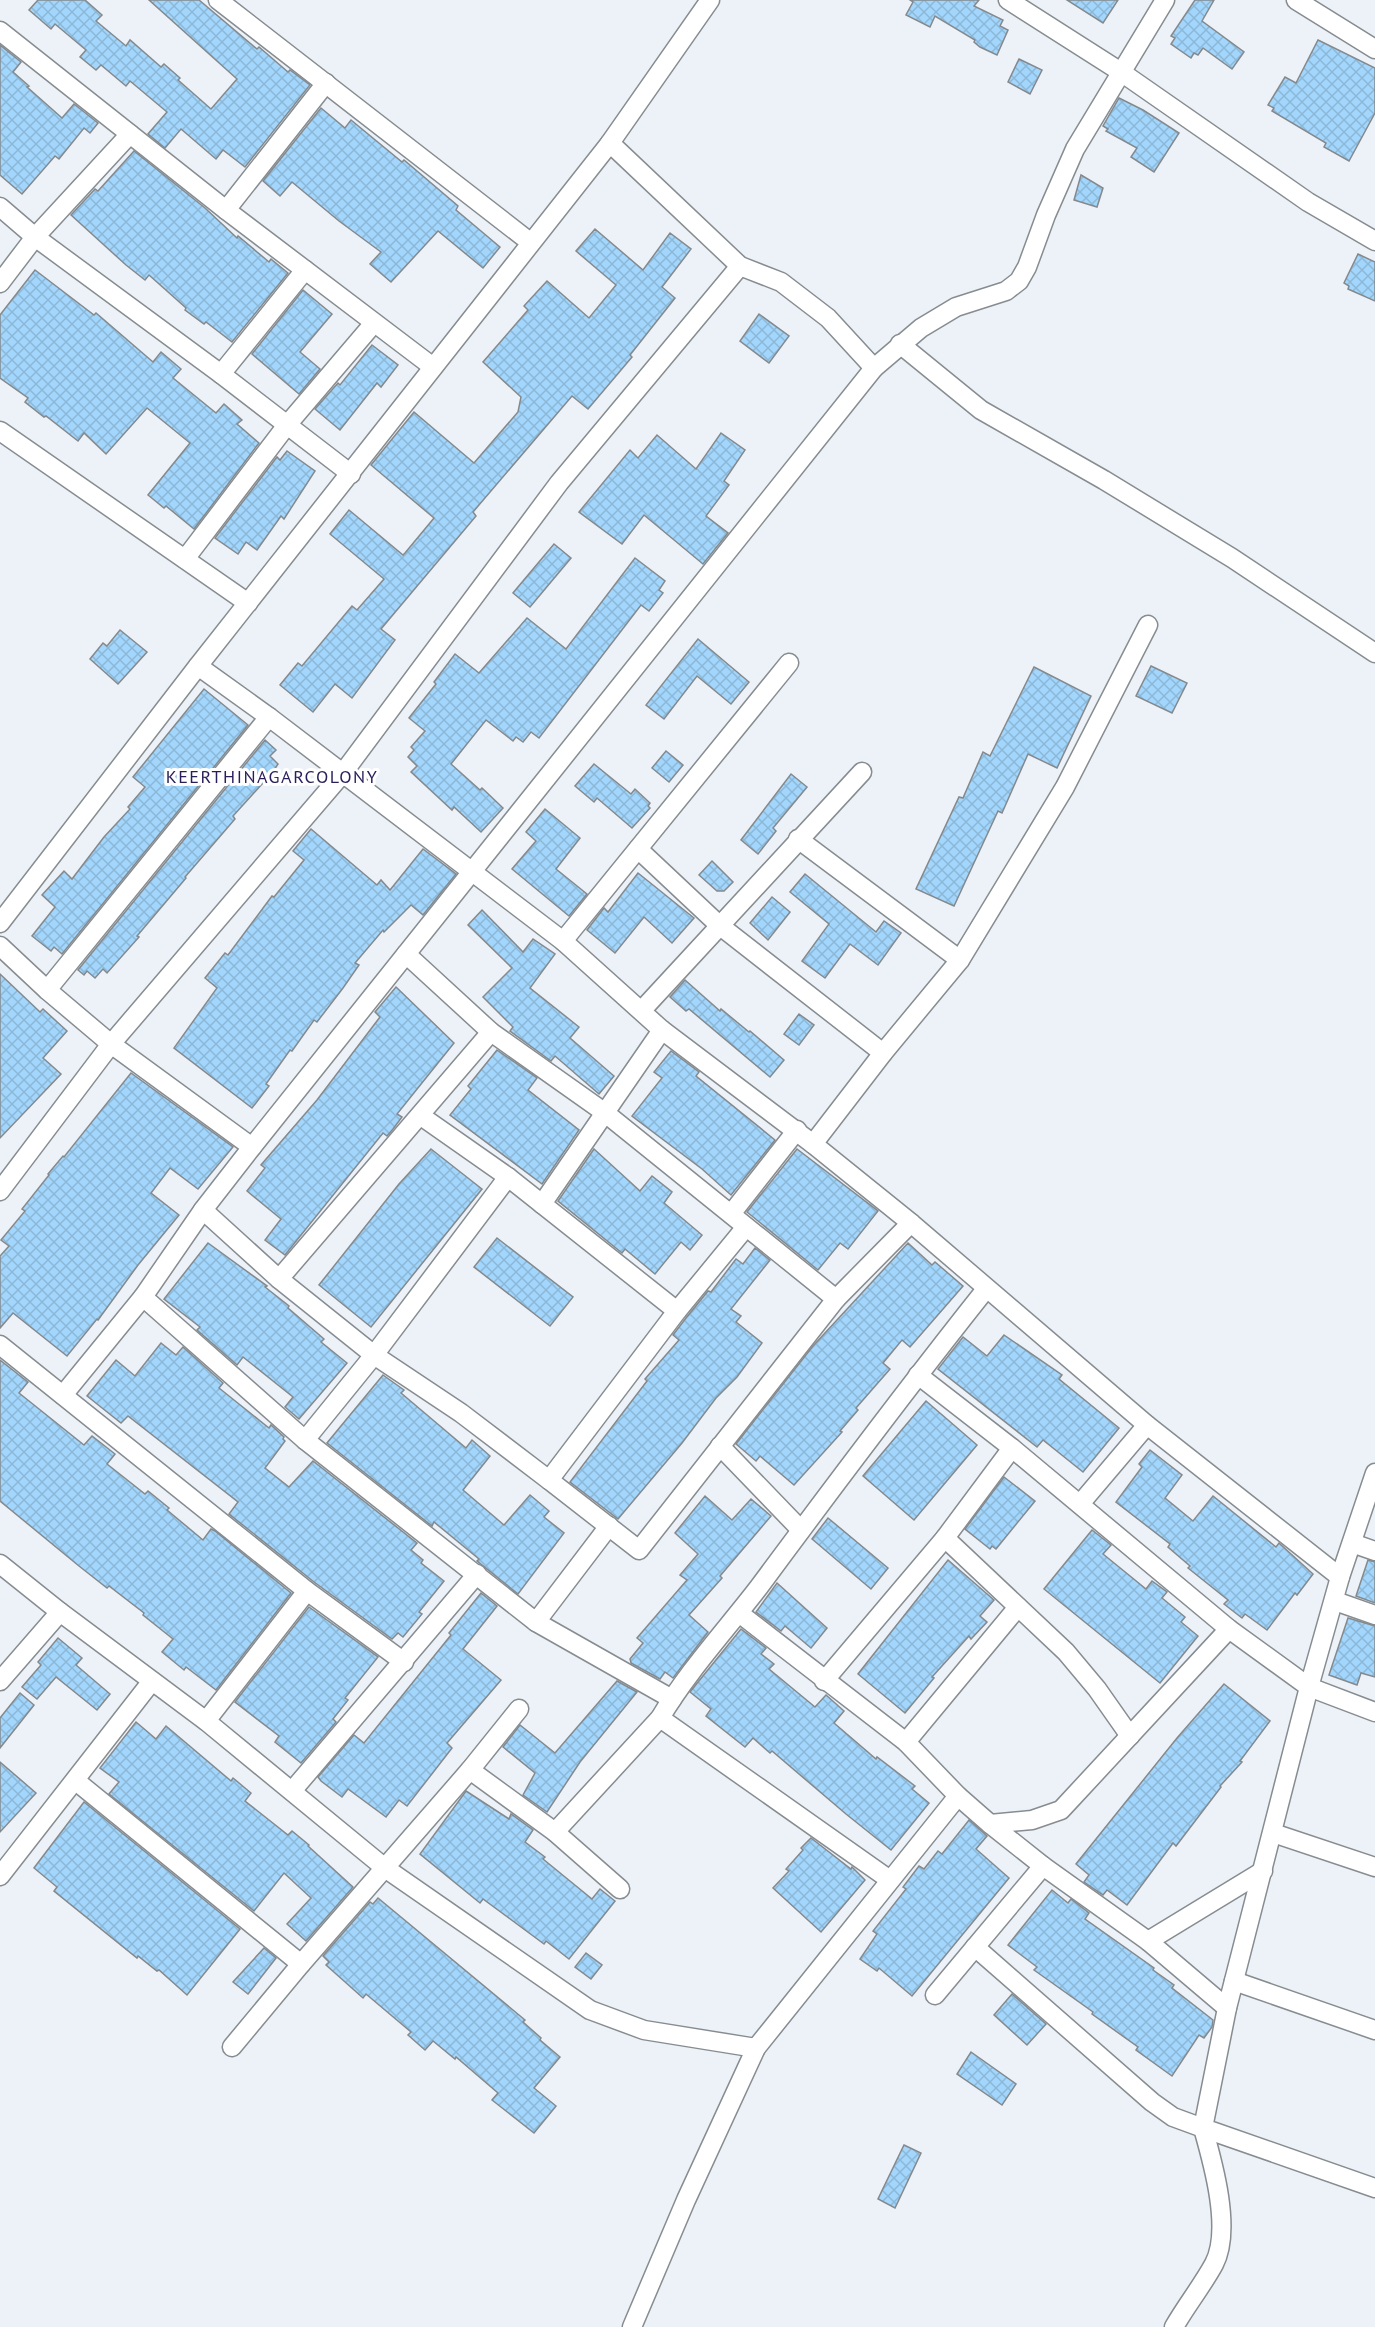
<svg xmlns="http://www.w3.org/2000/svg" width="1375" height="2327" font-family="'PT Sans',sans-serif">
<defs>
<pattern id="building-cross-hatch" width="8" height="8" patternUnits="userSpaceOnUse" patternTransform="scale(1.5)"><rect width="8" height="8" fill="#a3d6fc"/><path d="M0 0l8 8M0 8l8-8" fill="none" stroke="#8cb8d8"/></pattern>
</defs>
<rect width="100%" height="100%" fill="#ecf2f7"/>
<g fill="url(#building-cross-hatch)" stroke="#84898d" stroke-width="1.5">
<polygon points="38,0 85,0 102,15 96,21 126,46 130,40 161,67 164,64 180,78 178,80 211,109 237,79 149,0 199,0 257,49 259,47 288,72 290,70 310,85 245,167 223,150 216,159 181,129 165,148 148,134 167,112 130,81 126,86 101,65 96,70 80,57 86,50 55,24 51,29 29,10"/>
<polygon points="910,0 979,0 974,6 1003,20 1000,26 1008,30 997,55 980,47 974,42 975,40 935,16 930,27 906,15 913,2"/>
<polygon points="1067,0 1118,0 1103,23"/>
<polygon points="1195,0 1214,0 1202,21 1244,52 1232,69 1203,48 1198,55 1194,53 1191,58 1171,44 1175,38 1171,36"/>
<polygon points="1318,40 1375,68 1375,113 1349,161 1324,147 1326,143 1272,111 1274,108 1268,105 1285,77 1296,83"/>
<polygon points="0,45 21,62 13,72 29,86 27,87 62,118 74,104 98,123 90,133 84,128 59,159 55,156 22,194 0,175"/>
<polygon points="1019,59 1042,70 1030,94 1008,82"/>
<polygon points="1119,98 1143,110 1179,133 1154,172 1131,157 1137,148 1106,131 1108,129 1103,126"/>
<polygon points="321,108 345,128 351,120 402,162 404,160 458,206 456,210 500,247 483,268 438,231 391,282 370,264 381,252 339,221 292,182 280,196 263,181"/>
<polygon points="134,151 205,208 237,238 238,236 269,262 271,259 288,273 232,342 206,322 204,324 185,310 186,308 149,275 145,280 126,265 71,215 95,189 98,191"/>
<polygon points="1081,175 1103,188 1097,207 1074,200"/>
<polygon points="595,229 643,270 670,233 691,249 662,287 675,298 630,355 632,357 588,409 572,396 473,512 476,516 381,629 395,640 352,698 335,684 313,712 280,685 298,663 302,666 352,606 357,610 384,579 330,534 349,510 403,555 405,553 434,518 371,465 414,412 474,463 518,412 521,397 483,362 528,310 524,306 547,281 589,318 616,285 576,251"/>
<polygon points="1358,254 1375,262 1375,301 1348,289 1349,286 1344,283"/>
<polygon points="35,270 94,315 96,313 153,362 161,352 181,369 173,378 216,413 224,404 242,420 237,424 259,443 194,529 166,506 164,508 148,495 190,443 147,408 106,454 84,433 78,441 46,416 44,417 25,402 28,398 0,378 0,315"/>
<polygon points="303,290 332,314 300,352 320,369 299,394 252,354"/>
<polygon points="759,314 789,336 769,363 740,341"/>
<polygon points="372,345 398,365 381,387 377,383 340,430 315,409 338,383 340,385"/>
<polygon points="721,433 745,450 724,481 729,485 706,516 728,533 703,564 644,515 622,544 579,512 630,450 638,458 657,435 696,469"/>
<polygon points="287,451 315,471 284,519 281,516 257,550 246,542 238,554 215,538 277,457 280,460"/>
<polygon points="554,544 571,558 530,607 513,593"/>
<polygon points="635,558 665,581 659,590 663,593 649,611 641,605 539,738 531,732 523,742 516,737 513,741 486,720 451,764 480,790 482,788 503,808 481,832 454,807 452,810 411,772 417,766 408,757 414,750 411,747 425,731 409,718 436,684 434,682 455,654 479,673 527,618 566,649"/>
<polygon points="120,630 147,652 118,684 90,659 103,643 107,646"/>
<polygon points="698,639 749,682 731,704 697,676 664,719 646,705"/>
<polygon points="1151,666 1187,683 1172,713 1136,696"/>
<polygon points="1034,667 1091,696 1057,768 1028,754 1002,813 998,811 954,906 916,889 959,797 963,798 983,752 990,756"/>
<polygon points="204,689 248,725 62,954 54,947 51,951 32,936 55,907 42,895 64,871 72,879 104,837 130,809 128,807 145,787 133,777"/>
<polygon points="265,740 276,750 270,756 278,764 272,773 233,816 235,819 185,877 186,878 137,936 139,937 107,973 103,969 95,978 87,971 84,975 78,970"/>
<polygon points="666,751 683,765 669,782 652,768"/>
<polygon points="594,764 631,794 635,789 650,803 648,806 650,808 632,828 597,798 594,802 575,786"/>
<polygon points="791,774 807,787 773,828 776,831 758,854 741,840"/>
<polygon points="545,809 580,838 556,869 587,894 569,916 512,869 536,841 526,832"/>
<polygon points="311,829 377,885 381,880 390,890 423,849 456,874 423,915 411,905 384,932 383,930 355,963 359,965 343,988 317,1022 314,1020 292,1051 290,1050 266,1084 269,1086 252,1108 174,1048 217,988 205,978 225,953 228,955 272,896 274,897 304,860 293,851"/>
<polygon points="712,861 733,882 724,891 717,891 699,875"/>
<polygon points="638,873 694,918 672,943 644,917 615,953 587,930 604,908 608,912"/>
<polygon points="805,874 876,932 884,921 901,933 878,965 850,944 825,978 802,961 829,924 790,892"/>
<polygon points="772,897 790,912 768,940 750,923"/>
<polygon points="482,910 523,952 533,939 555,954 530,988 579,1027 570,1038 614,1076 599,1094 555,1056 551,1061 510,1031 513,1027 483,997 512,968 468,925"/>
<polygon points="0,974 40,1012 43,1009 67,1031 43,1058 61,1074 0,1138"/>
<polygon points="685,980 720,1011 721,1009 749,1032 750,1031 784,1060 770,1077 689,1009 686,1011 670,997"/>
<polygon points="396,987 454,1043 397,1114 402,1117 393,1129 387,1136 383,1133 285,1255 265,1240 281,1219 247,1191 265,1168 261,1165 317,1100 380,1017 375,1012"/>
<polygon points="799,1014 814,1025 799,1045 784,1034"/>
<polygon points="497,1050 537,1078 528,1090 579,1130 542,1184 450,1115 471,1089 468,1086"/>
<polygon points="671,1051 699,1072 696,1076 775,1140 731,1195 702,1169 632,1116 662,1078 654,1072"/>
<polygon points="131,1073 233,1147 198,1189 170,1168 151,1193 179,1215 138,1265 98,1320 97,1319 67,1356 13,1313 0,1328 0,1256 9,1246 1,1240 25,1211 22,1209 49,1175 48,1174 63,1156 64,1157"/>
<polygon points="431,1149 482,1189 371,1327 319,1285 399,1184"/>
<polygon points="594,1149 640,1191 652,1176 672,1192 664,1203 702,1235 690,1250 681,1242 655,1274 625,1249 622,1253 558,1201"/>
<polygon points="797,1149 878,1211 848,1249 840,1243 818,1270 747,1212"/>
<polygon points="497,1238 573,1297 550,1326 474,1267"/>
<polygon points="208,1243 267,1286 265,1287 289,1306 288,1308 324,1339 321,1342 347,1363 299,1419 285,1407 293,1397 243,1357 237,1365 197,1330 200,1327 164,1299"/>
<polygon points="908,1243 932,1265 935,1262 963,1286 910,1347 902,1340 883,1363 890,1369 856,1408 858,1410 840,1431 842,1432 794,1485 760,1456 756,1461 736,1444 813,1346"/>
<polygon points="755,1248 770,1260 731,1309 741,1316 736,1322 762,1343 737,1377 716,1398 682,1443 618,1519 570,1482 647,1381 645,1379 679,1340 673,1335 686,1318 708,1291 711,1292 736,1259 743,1264"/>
<polygon points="1004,1335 1062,1375 1059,1379 1119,1428 1083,1472 1043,1440 1037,1447 938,1369 963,1337 987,1356"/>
<polygon points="161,1343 176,1355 183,1347 223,1383 219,1388 269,1428 271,1425 284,1437 283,1439 285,1441 265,1468 289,1487 313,1461 417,1543 411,1550 423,1560 421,1563 444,1581 419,1612 422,1614 403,1637 398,1633 392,1639 314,1582 229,1514 238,1502 128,1416 121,1423 87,1396 116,1360 135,1376"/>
<polygon points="0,1360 28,1382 19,1393 84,1445 92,1436 115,1454 107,1464 145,1494 148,1491 169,1508 167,1510 203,1540 211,1529 215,1531 291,1593 216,1690 186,1667 184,1670 162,1652 173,1639 143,1615 144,1613 109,1586 107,1588 79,1566 0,1501"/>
<polygon points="383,1375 404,1390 401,1393 466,1448 472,1440 490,1456 463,1490 504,1525 530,1495 549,1511 544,1517 564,1533 518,1594 477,1561 479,1559 434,1522 432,1526 327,1443"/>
<polygon points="926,1401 977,1445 914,1520 863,1476"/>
<polygon points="1150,1450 1182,1475 1165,1498 1193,1521 1213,1496 1276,1547 1279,1543 1313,1574 1297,1595 1295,1593 1267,1630 1245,1614 1242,1618 1224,1604 1228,1600 1188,1568 1190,1566 1168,1547 1170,1544 1116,1502 1142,1467 1139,1464"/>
<polygon points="1004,1477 1035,1501 996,1549 992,1546 990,1549 965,1529"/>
<polygon points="705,1496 732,1520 751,1499 771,1516 720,1576 722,1578 689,1615 708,1632 673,1678 665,1672 660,1679 631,1663 630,1659 643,1643 637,1638 687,1580 680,1575 698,1554 675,1533"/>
<polygon points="828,1518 888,1568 871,1589 812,1539"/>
<polygon points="1092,1530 1111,1545 1103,1554 1146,1589 1152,1581 1167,1592 1162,1598 1185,1617 1181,1622 1198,1636 1160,1683 1044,1589"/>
<polygon points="948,1560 994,1600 980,1616 987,1622 971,1639 969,1636 932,1677 934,1678 905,1713 858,1674"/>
<polygon points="1368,1560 1375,1562 1375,1603 1356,1596"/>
<polygon points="777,1583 827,1628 811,1648 785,1626 781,1631 756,1612"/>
<polygon points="481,1593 497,1606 463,1649 501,1680 447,1743 452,1748 407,1806 399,1800 386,1817 348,1789 342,1797 321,1781 318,1777 354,1735 364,1743 451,1635 449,1633"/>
<polygon points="309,1607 378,1657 345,1698 348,1700 333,1719 336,1722 301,1763 275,1742 279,1736 235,1702"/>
<polygon points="1348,1618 1375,1626 1375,1677 1361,1673 1357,1685 1329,1675"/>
<polygon points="741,1629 766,1648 761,1654 774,1664 769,1669 815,1707 826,1695 844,1711 834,1723 876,1759 877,1757 915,1786 912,1789 929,1803 891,1850 846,1814 772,1751 770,1753 753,1738 745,1747 706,1716 711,1709 690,1692"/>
<polygon points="58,1638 82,1658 76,1665 110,1694 97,1710 56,1677 37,1699 22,1687 41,1665 38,1662"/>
<polygon points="617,1681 637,1692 580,1762 547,1812 523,1795 535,1773 503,1747 520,1725 555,1753"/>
<polygon points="1224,1684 1270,1721 1240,1761 1242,1762 1220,1786 1221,1787 1176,1846 1173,1843 1127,1905 1107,1890 1103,1895 1084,1882 1089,1875 1076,1864 1177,1738"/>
<polygon points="20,1693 34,1705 0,1748 0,1718"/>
<polygon points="136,1722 156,1739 166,1726 231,1781 233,1778 251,1793 245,1801 288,1835 292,1831 309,1845 308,1846 353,1887 306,1941 287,1924 311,1898 284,1873 254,1911 109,1794 119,1782 100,1768"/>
<polygon points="0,1762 36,1793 0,1832"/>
<polygon points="466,1791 509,1819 511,1814 533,1830 525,1842 545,1857 543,1859 592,1899 600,1889 615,1901 569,1959 546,1941 544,1944 483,1899 480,1903 420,1854"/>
<polygon points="84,1802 240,1929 187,1995 159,1970 157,1971 138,1956 137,1958 54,1891 57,1887 34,1868"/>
<polygon points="969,1820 987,1836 976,1849 1009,1878 912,1996 879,1968 877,1971 860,1959 877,1934 873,1931 906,1889 903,1887 919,1866 924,1869 938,1851 942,1854"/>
<polygon points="811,1838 851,1869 852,1867 865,1880 821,1932 773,1888 789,1871 786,1869 803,1850 801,1848"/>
<polygon points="1052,1890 1068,1903 1071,1899 1089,1913 1085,1919 1154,1968 1153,1970 1174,1985 1172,1988 1213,2020 1212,2027 1204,2038 1199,2035 1172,2076 1136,2050 1138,2047 1092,2014 1093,2012 1034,1970 1037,1967 1008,1945"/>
<polygon points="378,1898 525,2020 523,2022 541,2038 540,2040 560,2057 534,2088 556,2106 534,2133 492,2100 498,2093 456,2057 455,2059 433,2041 425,2050 408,2035 411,2032 366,1994 363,1998 326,1965 329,1962 323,1956 370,1902 373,1904"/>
<polygon points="264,1948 276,1958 248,1994 233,1982"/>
<polygon points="586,1953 602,1965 591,1979 575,1967"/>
<polygon points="1012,1994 1046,2024 1027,2045 994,2015"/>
<polygon points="971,2052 1016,2084 1002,2105 957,2074"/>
<polygon points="904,2145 921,2153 895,2208 878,2199"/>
</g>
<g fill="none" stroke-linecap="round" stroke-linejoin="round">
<defs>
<g id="minor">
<polyline points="218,0 530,242"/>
<polyline points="1008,0 1121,72 1308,202 1375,241"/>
<polyline points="1296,0 1375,49"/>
<polyline points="0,31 226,210 433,367"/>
<polyline points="610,143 710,0"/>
<polyline points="0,207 35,237 221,374 351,474"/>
<polyline points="226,210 326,83"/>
<polyline points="0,283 35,237 130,134"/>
<polyline points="900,344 981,410 1104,480 1232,558 1375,653"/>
<polyline points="221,374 305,270"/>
<polyline points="0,431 248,603"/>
<polyline points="185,559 287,425 374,323"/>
<polyline points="198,666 269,717 563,941 662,1030 813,1144 911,1223 1147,1425 1340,1577"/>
<polyline points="798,839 960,960"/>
<polyline points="638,849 719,925 883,1053"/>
<polyline points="0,923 198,666 610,143 740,266 781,282 828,318 874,368"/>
<polyline points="563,941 789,663"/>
<polyline points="0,946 47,990 111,1044 252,1147"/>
<polyline points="406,954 491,1032 604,1112 836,1299"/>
<polyline points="47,990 269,717"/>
<polyline points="642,1010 862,772"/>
<polyline points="421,1116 508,1177 677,1311"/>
<polyline points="813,1144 883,1053 960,960 1065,787 1148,625"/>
<polyline points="0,1191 111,1044 343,773 559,483 740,266"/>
<polyline points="542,1204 662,1030"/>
<polyline points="203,1210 279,1279 374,1355 461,1413 549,1480"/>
<polyline points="731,1214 797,1130"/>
<polyline points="746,1227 677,1311 549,1480 639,1550 836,1299 911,1223"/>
<polyline points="279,1279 491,1032"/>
<polyline points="143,1297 305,1440 536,1622 609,1526"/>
<polyline points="0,1345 307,1591 404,1662"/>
<polyline points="918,1375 1012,1448 1229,1629 1309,1687 1375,1712"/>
<polyline points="63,1395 143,1297 203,1210 252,1147 874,368 921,328 956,307 1006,291 1019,281 1027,267 1046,215 1075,149 1165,0"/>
<polyline points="305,1440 374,1355 508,1177"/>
<polyline points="720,1446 801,1530"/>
<polyline points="1375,1473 1340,1577 1309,1687 1227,2008 1203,2128 1375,2188"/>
<polyline points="1080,1504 1147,1425"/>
<polyline points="945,1538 1066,1652 1097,1689 1130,1736"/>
<polyline points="1352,1543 1375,1551"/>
<polyline points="0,1564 60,1612 206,1721 385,1868 590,2010 644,2030 756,2048"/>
<polyline points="1335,1601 1375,1615"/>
<polyline points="739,1613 906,1742 958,1796 990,1824 1043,1866 1148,1941 1227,2008"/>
<polyline points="536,1622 672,1699"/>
<polyline points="0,1681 60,1612"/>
<polyline points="824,1681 945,1538 1012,1448"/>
<polyline points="660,1718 890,1880"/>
<polyline points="206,1721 307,1591"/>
<polyline points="906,1742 1018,1607"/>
<polyline points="470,1770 519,1709"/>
<polyline points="76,1781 301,1964"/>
<polyline points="292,1791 477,1574"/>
<polyline points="990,1824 1032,1820 1061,1810 1229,1629"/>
<path d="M555,1832L660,1718C688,1671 726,1630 759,1587C833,1487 908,1387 986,1289"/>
<polyline points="1273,1833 1375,1867"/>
<polyline points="0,1876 152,1681"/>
<polyline points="1148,1941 1263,1871"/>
<path d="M975,1947L1152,2102L1173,2117L1203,2128C1213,2163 1232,2230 1214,2264C1202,2286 1186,2306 1174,2327"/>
<polyline points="1234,1981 1375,2030"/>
<polyline points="935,1995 1043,1866"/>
<polyline points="232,2047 301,1964 470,1770 555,1832 620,1889"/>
<polyline points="632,2327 686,2200 756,2048 958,1796"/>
</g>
</defs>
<use href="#minor" stroke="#868c90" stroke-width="21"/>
<use href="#minor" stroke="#fff" stroke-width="18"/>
</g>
<g text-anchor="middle" stroke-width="6" stroke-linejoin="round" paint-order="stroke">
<g font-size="18" letter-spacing="1.5" fill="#281f59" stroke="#fff">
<text x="272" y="783">KEERTHINAGARCOLONY</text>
</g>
</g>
</svg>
